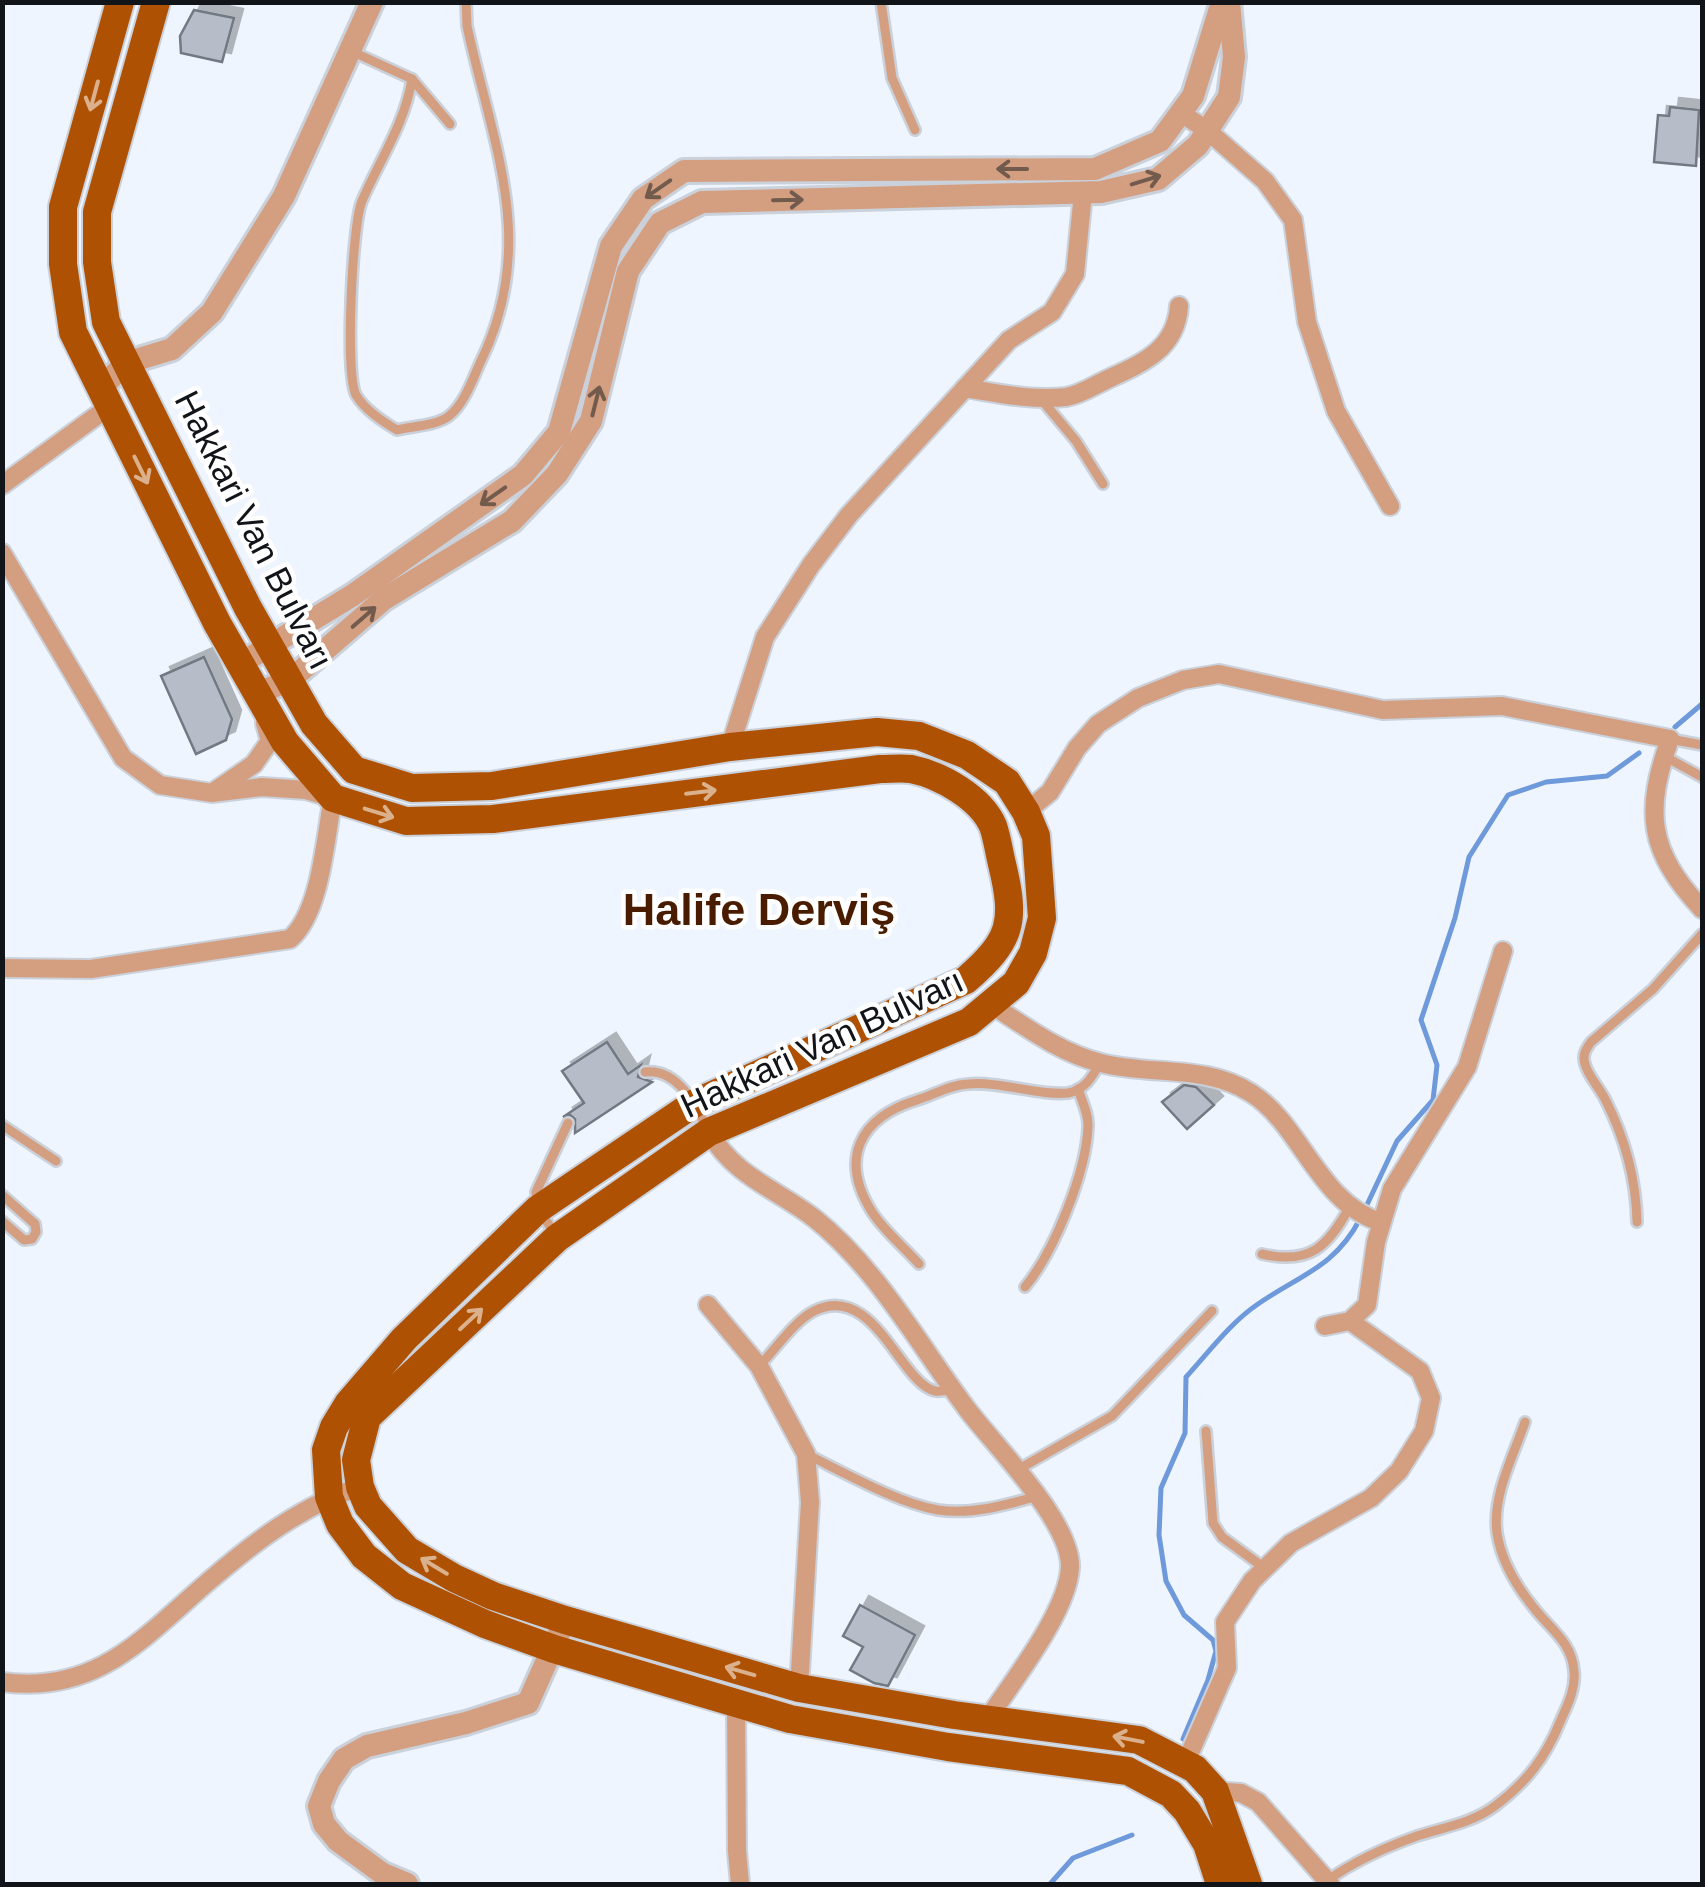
<svg xmlns="http://www.w3.org/2000/svg" width="1705" height="1887" font-family="Arial,sans-serif">
<defs>
<filter id="shadow"><feDropShadow dx="9" dy="-9" stdDeviation="0" flood-color="#0004"/></filter>
</defs>
<rect width="100%" height="100%" fill="#eff5ff"/>
<g fill="none" stroke-linecap="round" stroke-linejoin="round">
<g stroke="#6e99da" stroke-width="5">
<polyline points="1675,727 1702,704"/>
<polyline points="1365,1209 1397,1141 1433,1100 1437,1065 1421,1020 1455,918 1469,857 1508,795 1546,782 1607,776 1639,753"/>
<path d="M1183,1739L1208,1680L1216,1651L1213,1640L1184,1615L1166,1581L1159,1535L1161,1488L1185,1433L1186,1377C1208,1353 1231,1322 1258,1304C1300,1275 1335,1267 1360,1219"/>
<polyline points="1050,1884 1073,1858 1132,1835"/>
</g>
</g>
<g fill="#b6bdc9" stroke="#727983" stroke-width="2.5" filter="url(#shadow)">
<polygon points="194,10 234,18 222,62 181,53 180,36"/>
<polygon points="1670,107 1699,110 1696,166 1654,162 1658,115 1669,116"/>
<polygon points="204,657 232,719 226,740 196,754 161,676"/>
<polygon points="607,1042 628,1074 641,1065 638,1077 652,1082 575,1133 575,1119 570,1115 563,1117 584,1103 562,1071"/>
<polygon points="1184,1085 1196,1087 1214,1105 1187,1129 1162,1102"/>
<polygon points="860,1605 915,1635 888,1686 874,1683 850,1670 863,1647 843,1636"/>
</g>
<g fill="none" stroke-linecap="round" stroke-linejoin="round">
<defs>
<g id="service">
<polyline points="881,2 892,78 915,130"/>
<polyline points="351,51 412,79 450,124"/>
<path d="M412,79C405,124 379,161 362,201C352,224 345,375 356,395C365,410 382,421 397,430C412,426 436,426 449,416C464,404 472,381 480,363C539,244 493,146 467,26L466,2"/>
<polyline points="1041,399 1076,441 1103,484"/>
<polyline points="1670,739 1702,745"/>
<polyline points="1664,756 1702,777"/>
<path d="M645,1072C678,1068 696,1106 708,1130"/>
<polyline points="2,1125 56,1161"/>
<polyline points="2,1195 35,1224 36,1232 32,1239 24,1240 2,1221"/>
<path d="M1637,1222C1636,1178 1625,1138 1605,1099C1599,1087 1588,1076 1585,1064C1582,1055 1586,1049 1591,1042L1653,989L1702,934"/>
<polyline points="556,1235 538,1209 536,1192 568,1123"/>
<path d="M1262,1254C1310,1265 1328,1247 1350,1206"/>
<path d="M919,1264C904,1247 884,1231 872,1212C839,1159 859,1118 917,1100C934,1095 949,1085 968,1084C1000,1081 1039,1096 1068,1093C1085,1090 1092,1077 1100,1063"/>
<path d="M1025,1287C1054,1252 1086,1173 1088,1127C1089,1115 1082,1101 1078,1089"/>
<path d="M759,1366C775,1350 794,1321 814,1311C874,1281 900,1383 935,1391C940,1392 946,1390 951,1390"/>
<polyline points="1206,1431 1213,1523 1222,1537 1263,1567"/>
<path d="M808,1455C845,1473 898,1503 938,1510C972,1515 1006,1505 1038,1496"/>
<polyline points="1019,1469 1112,1416 1212,1311"/>
<path d="M1328,1880C1355,1861 1386,1847 1417,1836C1445,1827 1472,1823 1495,1806C1526,1783 1546,1757 1560,1722C1567,1706 1576,1689 1574,1671C1572,1642 1550,1629 1534,1608C1517,1587 1501,1560 1497,1533C1492,1496 1513,1457 1525,1422"/>
</g>
<g id="minor">
<polyline points="1181,113 1208,131 1265,181 1293,220 1307,322 1336,411 1390,506"/>
<path d="M965,388C997,393 1032,401 1066,397C1080,395 1095,385 1108,379C1143,363 1176,349 1179,306"/>
<polyline points="2,485 110,406"/>
<path d="M2,553L123,758L160,785L212,793L262,787L306,790L333,798C325,839 321,912 290,939L91,969L2,968"/>
<polyline points="730,747 765,637 811,565 849,515 1009,340 1052,312 1075,274 1083,193"/>
<polyline points="215,791 254,764 270,741 265,723"/>
<path d="M1026,812L1050,792L1077,748L1098,724L1138,698L1183,680L1219,674L1383,710L1502,706L1670,739C1644,812 1648,851 1702,909"/>
<path d="M992,1005C1026,1027 1060,1053 1101,1063C1150,1076 1206,1064 1251,1093C1301,1124 1319,1204 1381,1222"/>
<path d="M709,1132C734,1176 776,1189 814,1218C877,1268 919,1345 967,1409C994,1445 1071,1521 1070,1567C1068,1612 1012,1682 987,1720"/>
<polyline points="708,1305 759,1366 806,1454 810,1502 799,1688"/>
<polyline points="1325,1326 1350,1321 1367,1305 1376,1242 1392,1189 1467,1067 1503,951"/>
<path d="M2,1682C97,1695 144,1637 209,1581C254,1542 304,1504 360,1487"/>
<polyline points="736,1703 737,1851 740,1884"/>
<polyline points="1185,1764 1227,1668 1225,1622 1252,1581 1291,1543 1371,1498 1399,1471 1424,1431 1431,1398 1420,1371 1350,1321"/>
<polyline points="1215,1791 1241,1793 1258,1802 1330,1884"/>
</g>
<g id="tertiary">
<polyline points="101,388 126,363 172,349 212,312 284,196 372,2"/>
<polyline points="240,664 353,595 523,475 559,432 611,246 643,199 684,171 1095,169 1160,141 1193,96 1222,2"/>
<polyline points="257,693 289,681 384,599 512,521 557,474 591,421 628,271 660,223 702,202 1101,192 1158,179 1198,145 1229,97 1234,57 1229,2"/>
<polyline points="407,1884 383,1874 338,1841 324,1824 319,1806 329,1781 344,1759 367,1746 466,1723 528,1703 565,1620"/>
</g>
<g id="primary">
<path d="M120,2L63,207V264L73,332L217,623L285,742L333,798L406,821L493,819L880,769C890,769 902,768 911,769C941,775 981,798 993,826C997,837 999,852 1002,864C1016,922 1012,940 966,980L695,1103L538,1209L404,1339L348,1404L334,1427L326,1450L329,1497L340,1524L364,1556L402,1586L485,1624L554,1649L790,1719L948,1747L1128,1771L1171,1794L1187,1811L1207,1844L1220,1884"/>
<polyline points="156,2 97,212 97,262 106,322 248,608 314,724 354,770 412,788 492,786 730,747 877,732 919,736 967,755 1007,782 1026,812 1036,836 1042,918 1033,953 1016,983 969,1022 709,1132 557,1238 367,1417 356,1460 360,1487 368,1506 407,1550 454,1578 493,1596 565,1620 799,1688 954,1715 1139,1740 1195,1769 1215,1791 1248,1884"/>
</g>
</defs>
<use href="#service" stroke="#cbd1da" stroke-width="14"/>
<use href="#minor" stroke="#cbd1da" stroke-width="22"/>
<use href="#tertiary" stroke="#cbd1da" stroke-width="28"/>
<use href="#primary" stroke="#cbd1da" stroke-width="32"/>
<use href="#service" stroke="#d49f81" stroke-width="9"/>
<use href="#minor" stroke="#d49f81" stroke-width="18"/>
<use href="#tertiary" stroke="#d49f81" stroke-width="22"/>
<use href="#primary" stroke="#af5102" stroke-width="28"/>
</g>
<defs><path id="oneway-shaft" d="M-6 0H5M1.5-3L5.5 0L1.5 3" fill="none" stroke-width="1.6" stroke-linecap="round" stroke-linejoin="round" transform="scale(2.5)"/></defs>
<g stroke="#dbb18d">
<use href="#oneway-shaft" transform="translate(94 96) rotate(105)"/>
<use href="#oneway-shaft" transform="translate(141 470) rotate(64)"/>
<use href="#oneway-shaft" transform="translate(701 792) rotate(-7)"/>
<use href="#oneway-shaft" transform="translate(379 813) rotate(17)"/>
<use href="#oneway-shaft" transform="translate(471 1319) rotate(-43)"/>
<use href="#oneway-shaft" transform="translate(434 1566) rotate(-149)"/>
<use href="#oneway-shaft" transform="translate(740 1671) rotate(-164)"/>
<use href="#oneway-shaft" transform="translate(1128 1739) rotate(-169)"/>
</g>
<g stroke="#725a4c">
<use href="#oneway-shaft" transform="translate(1012 169) rotate(180)"/>
<use href="#oneway-shaft" transform="translate(1146 180) rotate(-17)"/>
<use href="#oneway-shaft" transform="translate(658 189) rotate(145)"/>
<use href="#oneway-shaft" transform="translate(788 200) rotate(-1)"/>
<use href="#oneway-shaft" transform="translate(596 401) rotate(-76)"/>
<use href="#oneway-shaft" transform="translate(493 496) rotate(145)"/>
<use href="#oneway-shaft" transform="translate(364 617) rotate(-41)"/>
</g>
<g text-anchor="middle" stroke-width="9" stroke-linejoin="round" paint-order="stroke">
<g font-size="35" fill="#111418" stroke="#fff">
<text transform="translate(254 530) rotate(63)" y="12">Hakkari Van Bulvarı</text>
<text transform="translate(822 1043) rotate(-25)" y="12">Hakkari Van Bulvarı</text>
</g>
<g font-size="45" font-weight="bold" fill="#491c00" stroke="#fff">
<text x="759" y="925">Halife Derviş</text>
</g>
</g>
<rect width="1705" height="1887" fill="none" stroke="#111418" stroke-width="10"/>
</svg>
